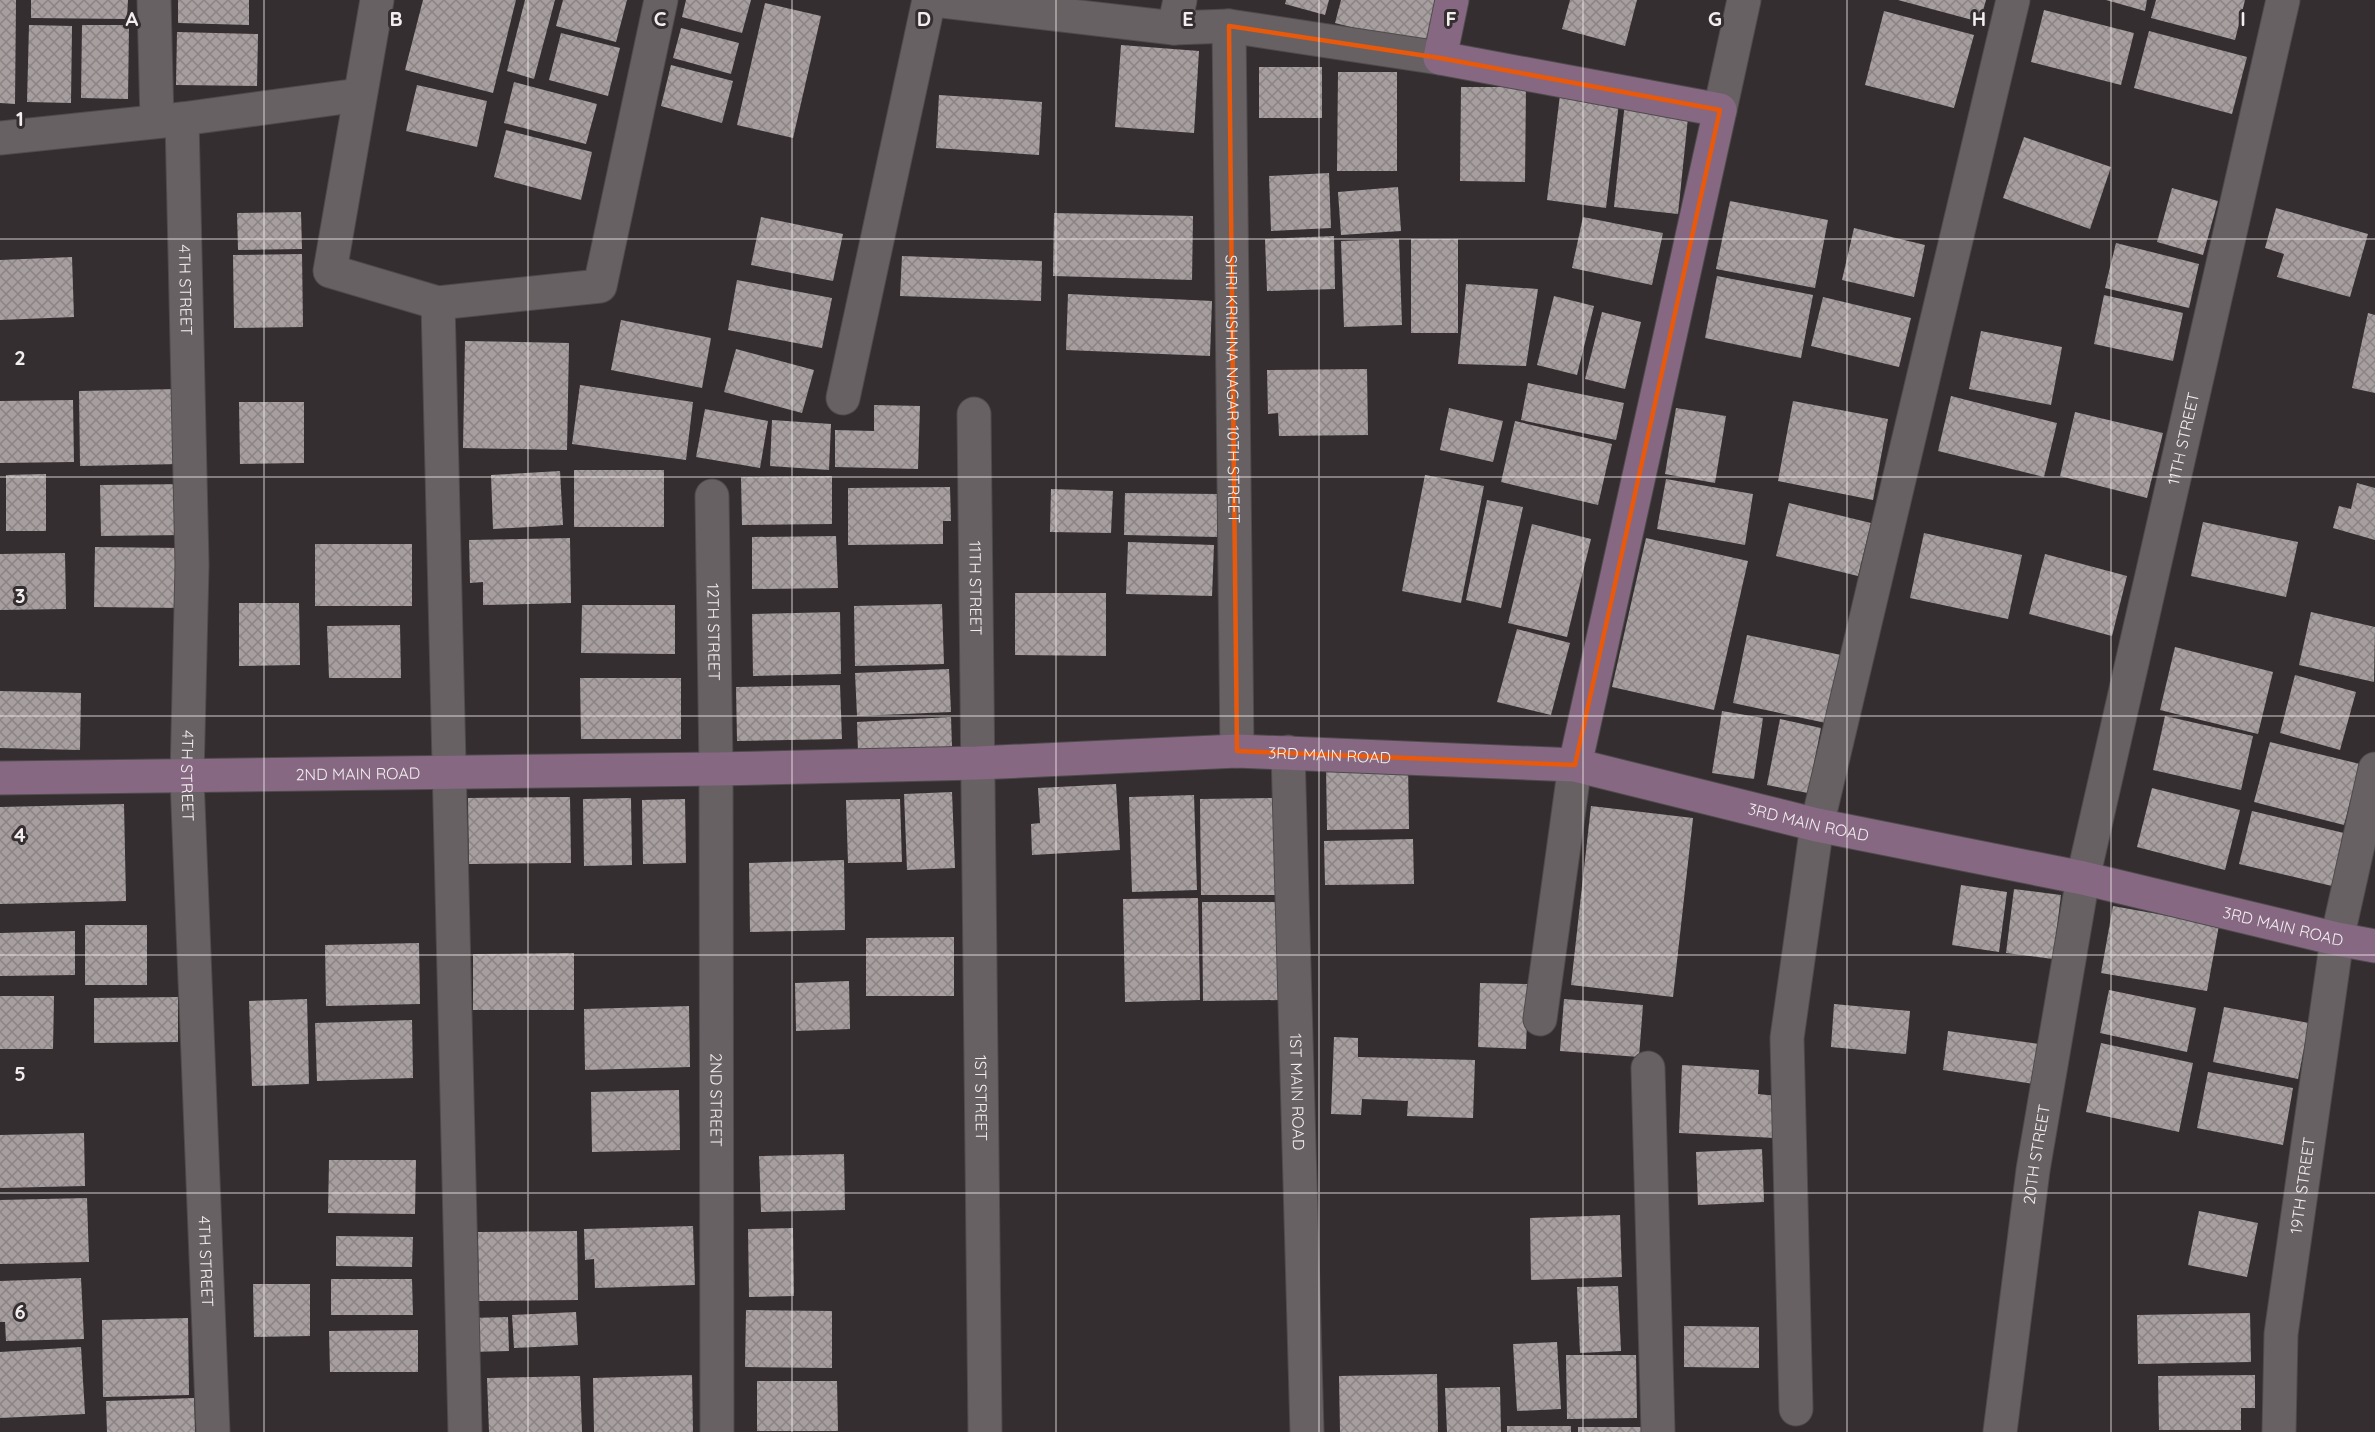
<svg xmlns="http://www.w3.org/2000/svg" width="2375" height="1432" font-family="Quicksand,sans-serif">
<defs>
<pattern id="building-cross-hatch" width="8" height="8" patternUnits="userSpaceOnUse" patternTransform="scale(1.5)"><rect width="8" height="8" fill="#a69e9f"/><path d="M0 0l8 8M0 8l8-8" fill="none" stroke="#8a8485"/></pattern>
</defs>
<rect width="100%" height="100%" fill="#352e31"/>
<g fill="url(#building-cross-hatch)">
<polygon points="0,0 16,0 15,104 0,103"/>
<polygon points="31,0 128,0 127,19 31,18"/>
<polygon points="178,0 249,0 249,25 178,23"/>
<polygon points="423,0 516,0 493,93 405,70"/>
<polygon points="525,0 555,0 534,79 507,71"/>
<polygon points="563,0 627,0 616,42 556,26"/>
<polygon points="686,0 751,0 742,33 682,17"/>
<polygon points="1286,0 1329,0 1325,15 1285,4"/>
<polygon points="1341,0 1445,0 1432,48 1335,23"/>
<polygon points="1570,0 1637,0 1625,46 1562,29"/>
<polygon points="1898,0 1986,0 1980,22"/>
<polygon points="2106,0 2147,0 2145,11"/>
<polygon points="2156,0 2245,0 2235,40 2151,18"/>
<polygon points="765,3 821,16 793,138 737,125"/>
<polygon points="2044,10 2134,33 2121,85 2031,62"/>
<polygon points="1884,11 1974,35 1954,108 1865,85"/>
<polygon points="29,25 72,26 71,103 27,102"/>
<polygon points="82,25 129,25 128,99 81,98"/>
<polygon points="681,28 739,43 731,74 673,58"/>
<polygon points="2149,31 2247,57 2232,114 2134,88"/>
<polygon points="177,32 258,34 257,86 176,85"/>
<polygon points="561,33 620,48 608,96 549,80"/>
<polygon points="1121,45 1199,51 1194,133 1115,127"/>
<polygon points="671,65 733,81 722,123 661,106"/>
<rect x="1259" y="67" width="63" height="51"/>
<polygon points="1338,72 1397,72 1397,171 1337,171"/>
<polygon points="514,82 597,104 586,144 504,123"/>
<polygon points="417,85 487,101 477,147 406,131"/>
<polygon points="1461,87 1526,87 1525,182 1460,181"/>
<polygon points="939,95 1042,102 1039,155 936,148"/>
<polygon points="1560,95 1619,103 1606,208 1547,200"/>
<polygon points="1625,102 1689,108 1678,214 1614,207"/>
<polygon points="506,130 592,152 581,200 494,177"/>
<polygon points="2024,137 2111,167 2090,229 2003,198"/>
<polygon points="1329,173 1331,228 1271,231 1269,176"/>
<polygon points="1398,187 1401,231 1341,235 1338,192"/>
<polygon points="2172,188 2218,201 2203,255 2157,242"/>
<polygon points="1730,201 1828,220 1815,288 1716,269"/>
<polygon points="2276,208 2368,234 2350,297 2277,277 2284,254 2265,248"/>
<polygon points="301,212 302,249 238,250 237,213"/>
<polygon points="1054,213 1193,216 1192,280 1053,276"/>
<polygon points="761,217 843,234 833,281 751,265"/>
<polygon points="1583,217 1663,233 1652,285 1572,268"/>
<polygon points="1854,228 1925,245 1914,297 1842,280"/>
<polygon points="1334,236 1335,289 1267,291 1265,239"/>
<polygon points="1399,239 1402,325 1344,327 1341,241"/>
<rect x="1411" y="239" width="47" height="94"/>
<polygon points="2116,243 2199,264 2189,308 2105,288"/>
<polygon points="302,254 303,327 234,328 233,255"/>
<polygon points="902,256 1042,261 1041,301 900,296"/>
<polygon points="72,257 74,317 0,320 0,260"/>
<polygon points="1717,276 1813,295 1801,358 1705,338"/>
<polygon points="737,280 832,298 822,348 728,330"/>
<polygon points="1466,284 1538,289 1526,366 1458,364"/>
<polygon points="1068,294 1212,301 1210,356 1066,350"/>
<polygon points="2104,295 2183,313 2173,361 2094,344"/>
<polygon points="1554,296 1594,306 1577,375 1537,365"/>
<polygon points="1823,297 1911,318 1899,367 1811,346"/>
<polygon points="1602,312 1641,322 1625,389 1585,379"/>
<polygon points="2368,313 2375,315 2375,393 2352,388"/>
<polygon points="621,320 711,338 702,388 611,370"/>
<polygon points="1981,331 2062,347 2051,405 1969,389"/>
<polygon points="465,341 569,343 567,450 463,448"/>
<polygon points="736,349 814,370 802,413 724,392"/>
<polygon points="1367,369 1368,435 1279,436 1278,413 1268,414 1267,370"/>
<polygon points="1528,383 1624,403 1616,440 1521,420"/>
<polygon points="580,385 693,402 686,460 572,444"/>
<polygon points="179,389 181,464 80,466 79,391"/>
<polygon points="1951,396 2057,423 2044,477 1938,451"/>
<polygon points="73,400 74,462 0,463 0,401"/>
<polygon points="1793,401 1888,419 1873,500 1778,481"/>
<polygon points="239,402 304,402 304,463 240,464"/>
<polygon points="874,405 920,406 918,469 835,467 835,430 874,431"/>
<polygon points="1449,408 1503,421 1493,462 1440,450"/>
<polygon points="1676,408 1726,416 1715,483 1665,474"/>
<polygon points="705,409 768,421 760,468 696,457"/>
<polygon points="2075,412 2163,433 2147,498 2060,476"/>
<polygon points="772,420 831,424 829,470 770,466"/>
<polygon points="1515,421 1612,444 1598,505 1501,482"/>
<rect x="574" y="470" width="90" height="57"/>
<polygon points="560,471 563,525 493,529 491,475"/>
<polygon points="46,474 46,531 6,531 6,475"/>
<polygon points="1425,475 1484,486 1461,603 1402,591"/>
<polygon points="832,476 832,524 742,525 741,477"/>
<polygon points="1666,479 1753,494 1745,545 1657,529"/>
<polygon points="2357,483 2375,488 2375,540 2333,528 2339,506 2351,509"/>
<polygon points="185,484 187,535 101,536 100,485"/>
<polygon points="950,487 951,521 943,521 943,544 848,545 848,488"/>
<polygon points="1051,489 1113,491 1111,533 1050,532"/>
<polygon points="1125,493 1217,494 1217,537 1124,535"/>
<polygon points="1487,500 1523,507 1501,608 1466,600"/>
<polygon points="1789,503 1871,523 1858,576 1776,556"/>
<polygon points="2203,522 2298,542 2286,597 2191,576"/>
<polygon points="1532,524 1591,539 1567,637 1508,623"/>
<polygon points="1924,533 2022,555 2008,619 1910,598"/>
<polygon points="836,536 838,588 752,589 752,537"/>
<polygon points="570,538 571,603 483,605 483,582 470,583 469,540"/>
<polygon points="1646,538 1748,561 1714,710 1612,687"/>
<polygon points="1128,542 1214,545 1212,596 1126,594"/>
<rect x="315" y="544" width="97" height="62"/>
<polygon points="95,547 183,548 181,608 94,607"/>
<polygon points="65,553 66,609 0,610 0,554"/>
<polygon points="2045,554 2127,576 2112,636 2029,614"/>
<polygon points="1015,593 1106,593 1106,656 1015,655"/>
<polygon points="239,603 299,603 300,665 239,666"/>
<polygon points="942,604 944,664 855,666 854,606"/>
<polygon points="582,605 675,605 675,654 581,653"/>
<polygon points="840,612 841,674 753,676 752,614"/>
<polygon points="2311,612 2375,627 2374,682 2299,665"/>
<polygon points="400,625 401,678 329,678 327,626"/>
<polygon points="1517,629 1570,643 1551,715 1497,702"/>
<polygon points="1747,635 1841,655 1826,723 1733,703"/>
<polygon points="2175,647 2273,672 2258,734 2160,710"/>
<polygon points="949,669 951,712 857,716 855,673"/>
<polygon points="2295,675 2356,692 2340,750 2280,733"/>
<polygon points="580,678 681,678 681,739 581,739"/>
<polygon points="840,685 842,739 737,741 736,687"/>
<polygon points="0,691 81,693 80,750 0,748"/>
<polygon points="1722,711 1763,718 1754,779 1712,773"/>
<polygon points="2165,716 2253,736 2241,790 2153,770"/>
<polygon points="951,717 952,747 858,752 857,722"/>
<polygon points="1780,719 1821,728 1808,793 1767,785"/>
<polygon points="2270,742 2360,764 2344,825 2254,802"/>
<polygon points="1408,763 1409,829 1327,830 1326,764"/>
<polygon points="1116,784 1120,850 1032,855 1031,824 1040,823 1038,788"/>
<polygon points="2152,788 2240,810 2225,870 2137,847"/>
<polygon points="952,792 955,868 907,870 904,794"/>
<polygon points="1194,795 1197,890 1132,892 1129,797"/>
<polygon points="570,797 571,863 469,864 468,798"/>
<polygon points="631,798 632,865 584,866 583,799"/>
<polygon points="1276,798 1276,895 1201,895 1200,799"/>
<polygon points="685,799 686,863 643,864 642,800"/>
<polygon points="900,799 902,862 848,863 846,800"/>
<polygon points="124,804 126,901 0,904 0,807"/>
<polygon points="1591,806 1693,818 1673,997 1571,985"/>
<polygon points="2252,811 2344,833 2332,886 2239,864"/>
<polygon points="1413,839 1414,884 1325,885 1324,841"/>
<polygon points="844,860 845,930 750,932 749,863"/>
<polygon points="1961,885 2007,892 1999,952 1952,945"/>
<polygon points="2014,889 2061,895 2053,959 2006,953"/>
<polygon points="1198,898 1200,1000 1125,1002 1123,899"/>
<polygon points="1202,902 1281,902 1281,1000 1203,1001"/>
<polygon points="2113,906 2219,925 2207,991 2101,973"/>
<rect x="85" y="925" width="62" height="60"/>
<polygon points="75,931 75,975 0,976 0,933"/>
<polygon points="954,937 954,996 866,996 866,938"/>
<polygon points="419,943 420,1004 326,1006 325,945"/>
<polygon points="574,953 574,1010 473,1010 473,954"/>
<polygon points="849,981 850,1029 796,1031 795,983"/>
<polygon points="1480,983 1528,984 1526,1049 1478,1047"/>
<polygon points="2109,990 2196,1008 2187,1052 2100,1033"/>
<polygon points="0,996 54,996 53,1049 0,1049"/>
<polygon points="178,997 178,1042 94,1043 94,998"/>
<polygon points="307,999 309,1084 252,1086 249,1001"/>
<polygon points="1564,999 1643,1005 1639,1057 1560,1051"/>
<polygon points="1834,1004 1910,1011 1906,1054 1831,1047"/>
<polygon points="689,1006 690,1067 585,1070 584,1009"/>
<polygon points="2224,1007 2309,1023 2298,1079 2213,1062"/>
<polygon points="412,1020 413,1078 317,1081 315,1023"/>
<polygon points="1948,1031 2046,1045 2041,1085 1943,1070"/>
<polygon points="1334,1037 1358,1038 1358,1057 1475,1060 1473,1118 1407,1116 1408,1101 1362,1099 1361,1115 1331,1114"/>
<polygon points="2101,1043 2193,1063 2179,1132 2086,1112"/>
<polygon points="1682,1065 1759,1070 1758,1094 1777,1096 1775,1138 1679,1133"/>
<polygon points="2208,1072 2293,1088 2283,1145 2197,1128"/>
<polygon points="679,1090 680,1150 592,1152 591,1092"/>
<polygon points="84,1133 85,1186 0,1188 0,1135"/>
<polygon points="1762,1149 1764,1202 1698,1205 1696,1152"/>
<polygon points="844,1154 845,1210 761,1212 759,1156"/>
<polygon points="329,1160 416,1160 415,1214 328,1213"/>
<polygon points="87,1198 89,1262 0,1264 0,1200"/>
<polygon points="2199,1211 2258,1223 2247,1277 2188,1265"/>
<polygon points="1620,1215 1622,1277 1531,1280 1530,1218"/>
<polygon points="693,1226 695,1285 595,1288 594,1259 585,1260 584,1229"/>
<polygon points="793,1228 794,1296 749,1297 748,1229"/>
<polygon points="577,1231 578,1300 479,1301 478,1232"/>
<polygon points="336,1236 413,1237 412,1267 336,1266"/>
<polygon points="81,1278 84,1339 6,1341 5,1322 0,1322 0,1281"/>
<polygon points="331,1279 412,1279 413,1315 331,1315"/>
<polygon points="253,1284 310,1284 310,1336 254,1337"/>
<polygon points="1618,1286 1621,1351 1580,1353 1577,1287"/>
<polygon points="746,1310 832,1311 832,1368 745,1367"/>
<polygon points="576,1312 578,1345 514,1348 512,1315"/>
<polygon points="2250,1313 2251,1362 2138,1364 2137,1315"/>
<polygon points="508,1317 509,1351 471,1352 470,1318"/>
<polygon points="188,1318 189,1395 103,1397 102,1320"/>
<polygon points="1684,1326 1759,1327 1759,1368 1684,1367"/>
<polygon points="418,1330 418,1372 330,1372 329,1331"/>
<polygon points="1557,1342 1561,1409 1517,1411 1513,1344"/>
<polygon points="81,1347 85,1414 0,1418 0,1352"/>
<polygon points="1566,1355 1636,1355 1637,1418 1567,1419"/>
<polygon points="1437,1374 1438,1432 1340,1432 1339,1376"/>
<polygon points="692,1375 693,1432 594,1432 593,1378"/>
<polygon points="2255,1375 2255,1408 2241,1408 2241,1430 2159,1430 2158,1376"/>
<polygon points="580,1376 582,1432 489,1432 487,1378"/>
<polygon points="757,1381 837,1381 838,1431 757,1431"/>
<polygon points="1500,1387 1501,1432 1447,1432 1445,1388"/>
<polygon points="194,1398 195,1432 107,1432 106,1401"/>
<rect x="1507" y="1426" width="64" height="6"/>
<rect x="1578" y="1427" width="64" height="5"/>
</g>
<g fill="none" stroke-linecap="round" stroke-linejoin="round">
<defs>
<g id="street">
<polyline points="154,0 157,121"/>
<polyline points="377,0 330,271 438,303 600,286 661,0"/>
<polyline points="934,0 1174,28 1229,26 1440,58"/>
<path id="s1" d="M1229,26L1237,751"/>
<polyline points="1174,28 1180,0"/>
<polyline points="1720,110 1744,0"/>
<path id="s2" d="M182,119L192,565L187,778L213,1432"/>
<polyline points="0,138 182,119 359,95"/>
<polyline points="438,303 465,1432"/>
<polyline points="843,398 929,0"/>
<path id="s3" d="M974,414L985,1432"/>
<path id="s4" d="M712,496L716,769L717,1432"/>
<path id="s5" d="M1288,752L1307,1432"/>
<polyline points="1540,1019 1575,765"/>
<polyline points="1648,1068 1658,1432"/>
<polyline points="1796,1409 1787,1038 1817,825 2013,0"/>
<path id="s6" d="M2000,1432L2033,1170L2083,878L2283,0"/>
<path id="s7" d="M2279,1432L2281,1334L2337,939L2375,769"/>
</g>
<g id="secondary">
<polyline points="1452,0 1440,58 1720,110 1575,765"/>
<path id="s8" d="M0,778L716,769L977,763L1237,751L1575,765L1817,825L2083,878L2337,939L2375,946"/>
</g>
</defs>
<use href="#street" stroke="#4f4b4c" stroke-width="35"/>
<use href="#secondary" stroke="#4f4b4c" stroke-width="35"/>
<use href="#street" stroke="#686164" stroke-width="33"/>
<use href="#secondary" stroke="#866882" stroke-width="33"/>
</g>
<path fill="none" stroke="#e8590c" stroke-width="4.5" stroke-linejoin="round" d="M1229,26L1440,58L1720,110L1575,765L1237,751Z"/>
<path fill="none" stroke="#f2eeef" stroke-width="1.5" stroke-opacity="0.55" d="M264,0V1432M528,0V1432M792,0V1432M1056,0V1432M1319,0V1432M1583,0V1432M1847,0V1432M2111,0V1432M0,239H2375M0,477H2375M0,716H2375M0,955H2375M0,1193H2375"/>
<g text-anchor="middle" stroke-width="6" stroke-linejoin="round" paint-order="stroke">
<g font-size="16" fill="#f2eeef" stroke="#352e31">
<text dy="6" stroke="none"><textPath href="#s2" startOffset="171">4TH STREET</textPath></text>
<text dy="6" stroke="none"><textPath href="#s1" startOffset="363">SHRI KRISHNA NAGAR 10TH STREET</textPath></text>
<text dy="6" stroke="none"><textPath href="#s6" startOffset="1011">11TH STREET</textPath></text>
<text dy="6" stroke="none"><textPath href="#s3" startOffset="174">11TH STREET</textPath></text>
<text dy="6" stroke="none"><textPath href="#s4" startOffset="136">12TH STREET</textPath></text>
<text dy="6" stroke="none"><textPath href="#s8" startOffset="1330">3RD MAIN ROAD</textPath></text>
<text dy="6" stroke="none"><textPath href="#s8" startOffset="358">2ND MAIN ROAD</textPath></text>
<text dy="6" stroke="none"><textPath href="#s2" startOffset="657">4TH STREET</textPath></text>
<text dy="6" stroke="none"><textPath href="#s8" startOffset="1816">3RD MAIN ROAD</textPath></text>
<text dy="6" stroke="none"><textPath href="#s8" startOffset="2302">3RD MAIN ROAD</textPath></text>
<text dy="6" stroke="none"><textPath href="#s5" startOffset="340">1ST MAIN ROAD</textPath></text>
<text dy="6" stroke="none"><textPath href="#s3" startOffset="684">1ST STREET</textPath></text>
<text dy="6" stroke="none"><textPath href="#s4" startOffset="604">2ND STREET</textPath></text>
<text dy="6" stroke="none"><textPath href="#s6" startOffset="280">20TH STREET</textPath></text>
<text dy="6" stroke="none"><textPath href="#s7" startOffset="248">19TH STREET</textPath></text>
<text dy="6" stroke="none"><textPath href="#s2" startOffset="1143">4TH STREET</textPath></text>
</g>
</g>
<g font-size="20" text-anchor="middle" font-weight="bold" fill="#f2eeef" stroke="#352e31" stroke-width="6" stroke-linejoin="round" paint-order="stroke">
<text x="132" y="26">A</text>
<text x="396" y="26">B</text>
<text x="660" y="26">C</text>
<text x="924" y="26">D</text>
<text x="1188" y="26">E</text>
<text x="1451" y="26">F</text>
<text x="1715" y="26">G</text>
<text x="1979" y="26">H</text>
<text x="2243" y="26">I</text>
<text x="20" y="126">1</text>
<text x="20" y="365">2</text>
<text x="20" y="603">3</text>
<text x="20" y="842">4</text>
<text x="20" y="1081">5</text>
<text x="20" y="1319">6</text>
</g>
</svg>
